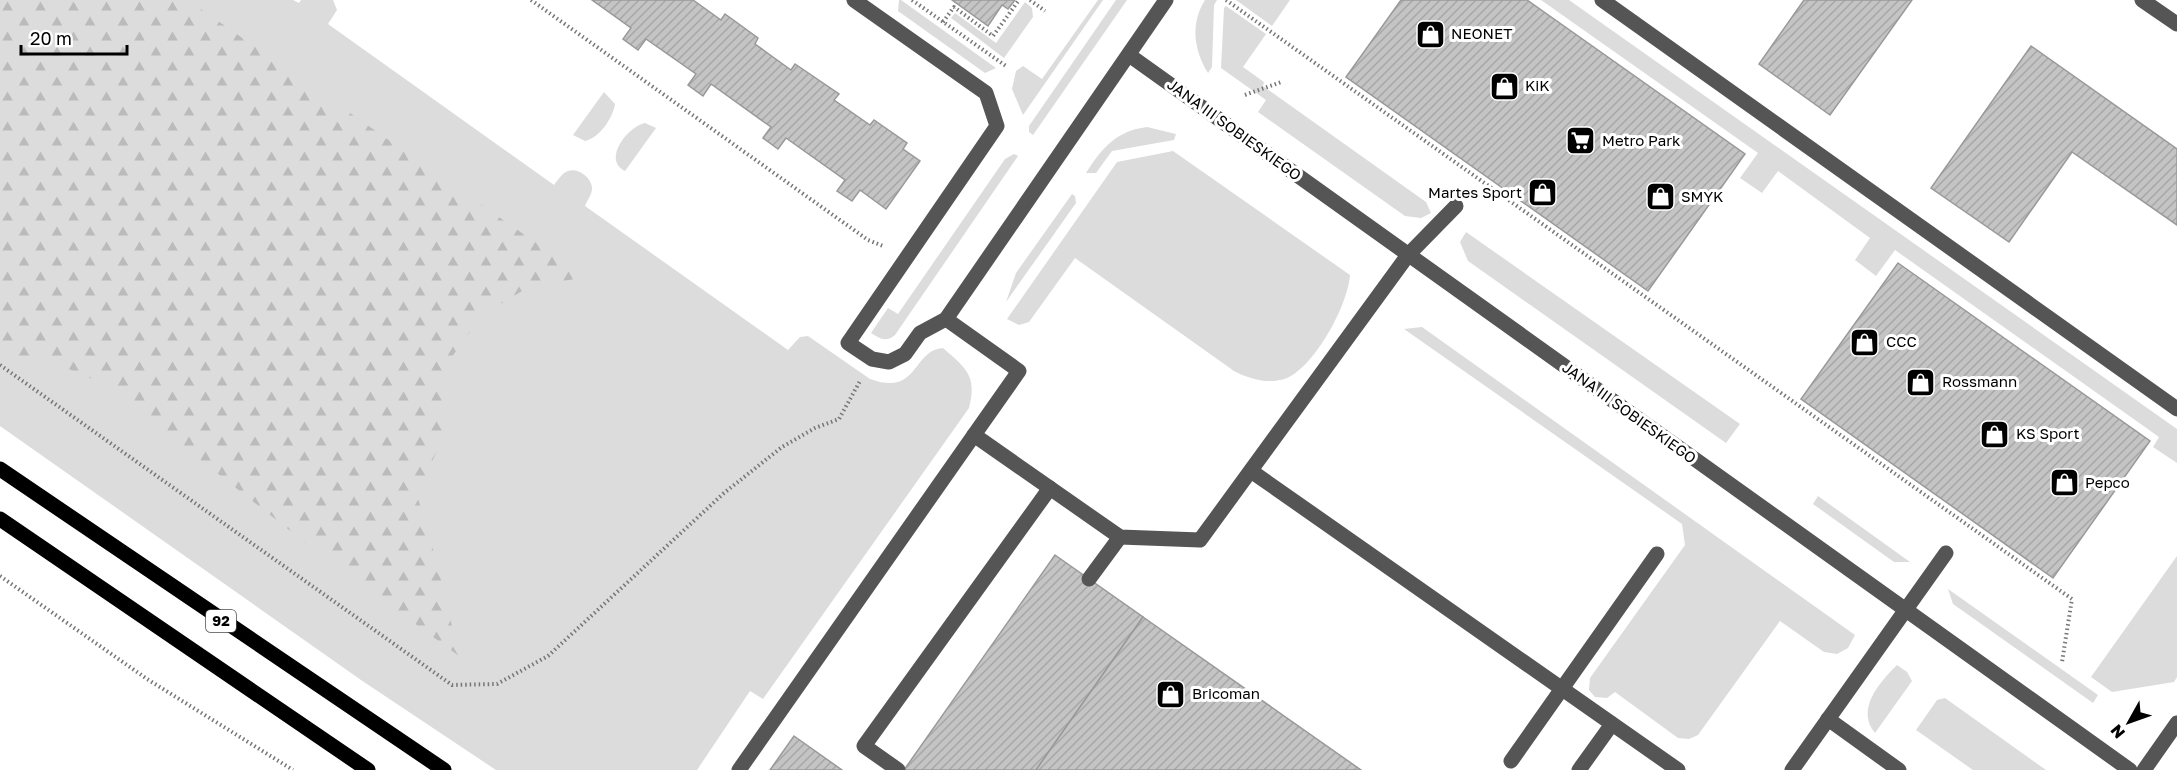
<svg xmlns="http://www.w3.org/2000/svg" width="2177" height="770" font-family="'Golos Text',sans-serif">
<defs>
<pattern id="forest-firs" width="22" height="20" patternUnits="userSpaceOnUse" patternTransform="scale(1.5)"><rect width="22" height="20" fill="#dcdcdc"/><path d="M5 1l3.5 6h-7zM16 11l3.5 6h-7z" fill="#bbb"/></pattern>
<pattern id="building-hatch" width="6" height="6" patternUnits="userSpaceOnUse" patternTransform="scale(1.5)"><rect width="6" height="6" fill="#c4c4c4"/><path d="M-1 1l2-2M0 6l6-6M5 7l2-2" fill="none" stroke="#a7a7a7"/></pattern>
</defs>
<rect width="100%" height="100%" fill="#fff"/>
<g fill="#dcdcdc">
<path d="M0,0H293L299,3L301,0H333L337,10L328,24L554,185C558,180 562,173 568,171C578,167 592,178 592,188C592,195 587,200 585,206L788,350L800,337L808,336L870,379C919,397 912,350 943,348C967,369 977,376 969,408L763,699L750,691L697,770H496L361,680L0,426Z"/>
<polygon points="899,0 901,0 996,68 985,73 898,11"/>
<polygon points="1098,0 1103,0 1023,115 1012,89 1016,71 1023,66 1042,79"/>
<polygon points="1116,0 1127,0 1033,135 1029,132 1029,126"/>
<path d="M1205,0H1217L1214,5L1212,67L1208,73C1194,50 1190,24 1205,0Z"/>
<polygon points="1236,0 1290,0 1272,26"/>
<polygon points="1541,0 1569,0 2177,429 2177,463 2153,447 2159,437 1895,250 1876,276 1855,260 1870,238 1778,171 1762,193 1740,178 1758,153"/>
<polygon points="1025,2 1032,8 1033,17 1004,58 951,18 955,13 996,43"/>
<polygon points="1226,6 1266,34 1243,67 1264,82 1263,86 1426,202 1431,213 1421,218 1405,216 1258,112 1266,100 1221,68 1224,8"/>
<path d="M604,92L615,104C613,118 599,138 585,141L573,135Z"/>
<path d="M645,123L656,128L625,171C602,160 627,127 645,123Z"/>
<path d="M1147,127L1176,134L1174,140L1112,151L1096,173H1086C1102,148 1116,131 1147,127Z"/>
<path d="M1173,151L1350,275C1348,305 1315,366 1287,378C1269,385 1249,379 1234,371L1075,258L1029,322L1019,325L1007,319L1117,162Z"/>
<path d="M1014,154L1018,156L895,335C886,343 879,338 871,333L888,308L898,314L1005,159Z"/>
<polygon points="1072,194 1075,196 1076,203 1006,302 1016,273"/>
<polygon points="1466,232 1740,424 1726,443 1468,261 1460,242"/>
<polygon points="1422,327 1855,635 1848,648 1837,654 1824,652 1780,621 1698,735 1689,739 1678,738 1615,692 1607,698 1595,697 1589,690 1590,678 1685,545 1682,524 1404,329"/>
<polygon points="1818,496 1910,562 1894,562 1813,504"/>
<polygon points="2177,556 2177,677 2174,682 2112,692 2091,677"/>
<polygon points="1948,589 2098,695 2093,703 1953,604"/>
<path d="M1897,665L1907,672L1912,681L1875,733C1855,709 1880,682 1897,665Z"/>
<polygon points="1945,698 2046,770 1973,770 1916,730 1937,700"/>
</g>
<polygon fill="url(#forest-firs)" points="0,0 188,0 585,277 527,288 481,316 444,368 448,426 417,495 437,563 459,656 312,548 104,384 38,356 0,357"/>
<g fill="url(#building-hatch)" stroke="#999" stroke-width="1.5">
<polygon points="592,0 693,0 721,20 725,14 758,38 755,44 791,70 795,64 839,94 834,100 870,125 874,120 907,143 903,149 920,161 886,209 860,190 852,201 837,191 845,180 786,138 778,149 763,138 771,127 711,84 703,96 688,85 696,74 646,39 638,50 623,39 631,28"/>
<polygon points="952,0 1015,0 1008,9 1002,5 988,26"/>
<polygon points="1401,0 1527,0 1745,154 1648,291 1346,77"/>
<polygon points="1804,0 1912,0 1830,115 1759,64"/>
<polygon points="2031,46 2177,149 2177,225 2072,152 2009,242 1931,188"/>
<polygon points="1898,263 2150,441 2053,578 1801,399"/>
<polygon points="1055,555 1143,617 1036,770 904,770"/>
<polygon points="1143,617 1361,770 1036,770"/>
<polygon points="794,736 842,770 770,770"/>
</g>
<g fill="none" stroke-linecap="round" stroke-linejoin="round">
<g stroke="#777" stroke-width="4" stroke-dasharray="1.5 3" stroke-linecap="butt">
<polyline points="531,0 868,240 883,246"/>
<polyline points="912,0 1006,66"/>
<polyline points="1030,0 1045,11"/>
<polyline points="1226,0 2072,599 2062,662"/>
<polyline points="943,22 954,7 993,36 1019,0"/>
<polyline points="1245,95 1281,82"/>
<polyline points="0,365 452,685 497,684 548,656 724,493 782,447 815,428 839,419 860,381"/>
<polyline points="0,576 147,679 293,770"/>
</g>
<g stroke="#555" stroke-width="15">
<polyline points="854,0 986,93 997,126 848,343 872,359 889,362 905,354 920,333 946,319 1166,0"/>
<polyline points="1602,0 2177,409"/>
<polyline points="2142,0 2177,24"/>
<polyline points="1129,55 2130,770"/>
<polyline points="946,319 1019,371 974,435 1120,537 1200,540 1408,255 1456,206"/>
<polyline points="1251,471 1678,770"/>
<polyline points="1089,579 1120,537"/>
<polyline points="1828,719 1899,770"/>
<polyline points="1511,761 1657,554"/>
<polyline points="739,770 974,435"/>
<polyline points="898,770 864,746 1050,488"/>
<polyline points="1579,770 1612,724"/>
<polyline points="1792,770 1946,553"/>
<polyline points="2144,770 2177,723"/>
</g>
<g stroke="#000" stroke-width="15">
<polyline points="0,469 444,770"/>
<polyline points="0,519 368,770"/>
</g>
</g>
<defs>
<symbol id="shop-square" viewBox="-11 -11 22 22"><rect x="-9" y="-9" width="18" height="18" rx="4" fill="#000" stroke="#fff"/><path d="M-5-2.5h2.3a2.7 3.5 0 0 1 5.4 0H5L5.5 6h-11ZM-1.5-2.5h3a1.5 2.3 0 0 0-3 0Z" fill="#fff"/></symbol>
<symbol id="supermarket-square" viewBox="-11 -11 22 22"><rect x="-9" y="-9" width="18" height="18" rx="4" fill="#000" stroke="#fff"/><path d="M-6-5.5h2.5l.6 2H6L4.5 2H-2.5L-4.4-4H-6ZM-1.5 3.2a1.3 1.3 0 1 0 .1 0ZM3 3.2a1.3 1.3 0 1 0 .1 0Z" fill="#fff"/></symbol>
</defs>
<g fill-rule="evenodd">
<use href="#shop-square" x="1414" y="18" width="33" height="33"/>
<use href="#shop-square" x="1488" y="70" width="33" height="33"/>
<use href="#supermarket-square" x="1564" y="124" width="33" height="33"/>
<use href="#shop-square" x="1526" y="176" width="33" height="33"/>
<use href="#shop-square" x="1644" y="180" width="33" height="33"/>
<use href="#shop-square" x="1848" y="326" width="33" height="33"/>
<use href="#shop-square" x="1904" y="366" width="33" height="33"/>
<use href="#shop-square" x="1978" y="418" width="33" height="33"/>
<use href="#shop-square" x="2048" y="466" width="33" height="33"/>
<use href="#shop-square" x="1154" y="678" width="33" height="33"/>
</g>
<g text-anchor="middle" stroke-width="6" stroke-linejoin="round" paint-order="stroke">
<rect fill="#fff" stroke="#4c4c4c" stroke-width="1.5" x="206" y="610" width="30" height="22" rx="4.5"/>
<g font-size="14" font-weight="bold" fill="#000">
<text x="221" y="626">92</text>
</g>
<g font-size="15" fill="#000" stroke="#fff" text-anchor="start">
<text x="1451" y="39">NEONET</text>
<text x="1525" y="91">KiK</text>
<text x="1602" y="146">Metro Park</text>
<text x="1522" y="198" text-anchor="end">Martes Sport</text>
<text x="1681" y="202">SMYK</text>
<text x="1886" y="347">CCC</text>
<text x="1942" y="387">Rossmann</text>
<text x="2016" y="439">KS Sport</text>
<text x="2085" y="488">Pepco</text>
<text x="1192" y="699">Bricoman</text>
</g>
<g font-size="15" fill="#000" stroke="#fff">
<text transform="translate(1234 130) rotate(36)" y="5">JANA III SOBIESKIEGO</text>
<text transform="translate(1629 413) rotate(36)" y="5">JANA III SOBIESKIEGO</text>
</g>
</g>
<g transform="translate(2129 722) rotate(230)" stroke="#ffffff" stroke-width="4.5" paint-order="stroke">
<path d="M0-4.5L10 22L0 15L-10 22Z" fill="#000000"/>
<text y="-9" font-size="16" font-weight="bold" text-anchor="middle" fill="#000000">N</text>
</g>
<path d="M21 45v9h106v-9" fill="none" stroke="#000000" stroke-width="3"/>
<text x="30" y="45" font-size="18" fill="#000000" stroke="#ffffff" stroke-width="4.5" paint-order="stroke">20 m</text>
</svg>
